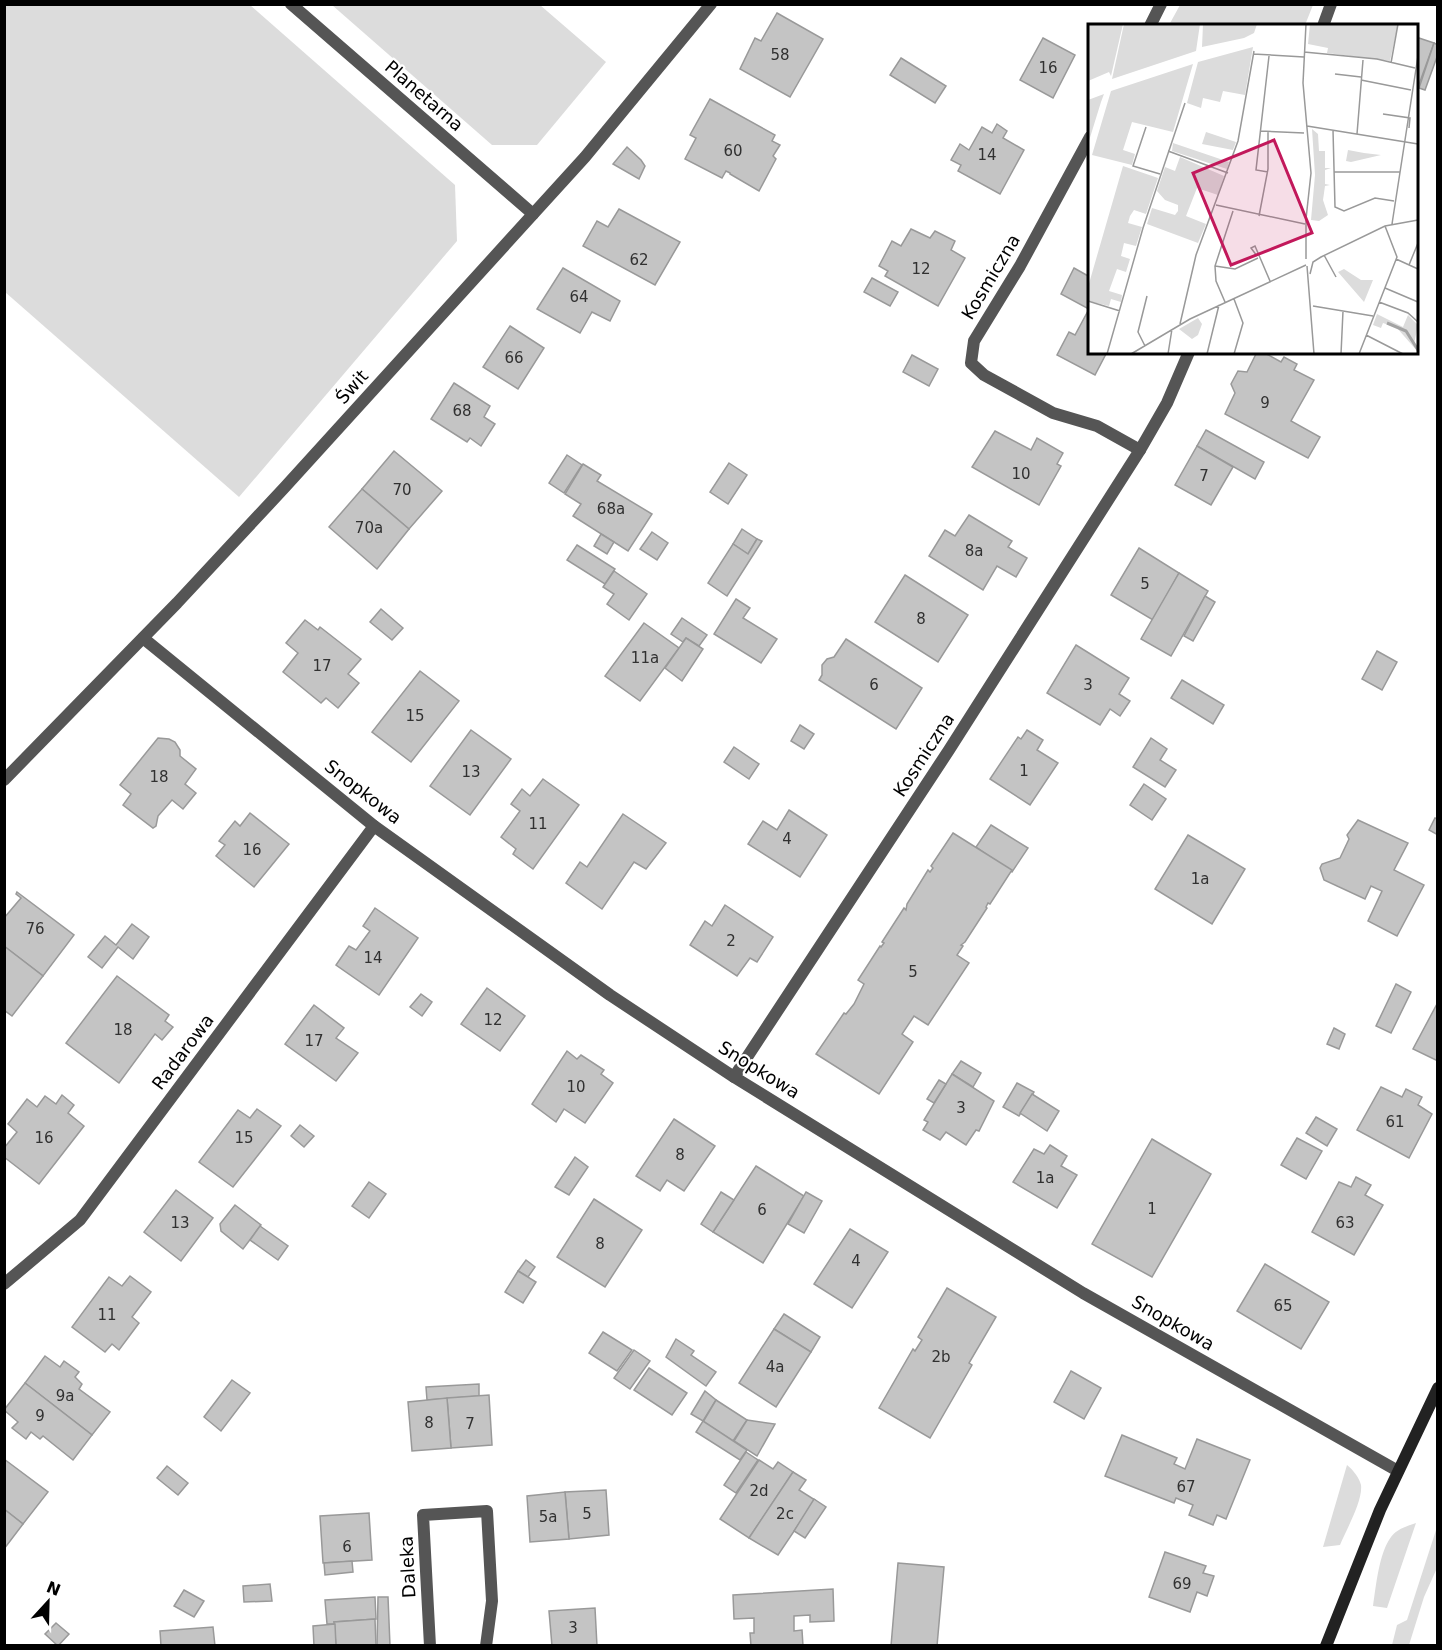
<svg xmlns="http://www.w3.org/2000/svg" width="1442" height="1650" font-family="'DejaVu Sans',sans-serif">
<rect width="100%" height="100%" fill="#fff"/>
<g fill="#dcdcdc">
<polygon points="5,4 250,5 455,185 457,241 239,497 5,292"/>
<polygon points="332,5 540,5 606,62 537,145 492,145"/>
<polygon points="1180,5 1180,4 1313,5 1305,25 1169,25"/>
<path d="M1347,1465C1353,1470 1359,1477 1361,1485C1363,1501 1346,1530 1340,1545L1323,1547Z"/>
<path d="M1416,1523L1387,1608L1373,1606C1376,1586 1379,1553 1391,1537C1397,1529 1407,1526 1416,1523Z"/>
<polygon points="1437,1527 1437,1568 1424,1597 1409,1645 1392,1645 1397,1625 1407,1620"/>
</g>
<g fill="#c4c4c4" stroke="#999" stroke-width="1.5">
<polygon points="777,13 823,39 790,97 740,69 755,38 761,41"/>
<polygon points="1416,37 1434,43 1417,90 1416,90"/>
<polygon points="1043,38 1075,55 1053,98 1020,80"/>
<polygon points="1434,43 1438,45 1438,54 1425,90 1419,88"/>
<polygon points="901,58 946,86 935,103 890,75"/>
<polygon points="710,99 775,135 772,141 780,145 773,156 776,159 759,191 730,174 730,173 726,171 722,178 685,159 696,138 690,135"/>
<polygon points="997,124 1007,131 1003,138 1024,150 1000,194 958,171 961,165 951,160 960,144 969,150 982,127 992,133"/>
<polygon points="627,147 641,160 645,166 639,179 613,164"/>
<polygon points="619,209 680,242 655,285 583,246 597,221 608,227"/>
<polygon points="911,229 930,238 935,231 955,241 951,250 965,258 938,306 885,276 888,271 879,266 892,241 901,246"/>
<polygon points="563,268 620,301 610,321 592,312 580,333 537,309"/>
<polygon points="1074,268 1090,277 1090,352 1107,352 1095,375 1057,355 1069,332 1075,335 1089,309 1061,294"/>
<polygon points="872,278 898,292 890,306 864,292"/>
<polygon points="510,326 544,348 518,389 483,367"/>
<polygon points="1257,352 1263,352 1281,362 1284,357 1297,364 1294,370 1314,380 1291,421 1320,437 1308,458 1225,414 1235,393 1231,384 1238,371 1247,372"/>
<polygon points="912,355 938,369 929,386 903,372"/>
<polygon points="454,383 490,406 484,417 495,424 481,446 470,438 467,442 431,419"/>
<polygon points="1206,430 1264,462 1255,479 1197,446"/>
<polygon points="995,431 1031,450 1037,438 1063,453 1057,464 1061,466 1039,505 972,467"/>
<polygon points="1197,446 1233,467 1211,505 1175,485"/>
<polygon points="394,451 442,491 409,529 362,489"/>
<polygon points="567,455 582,465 564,493 549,483"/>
<polygon points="729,463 747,475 728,504 710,492"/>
<polygon points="583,464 601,475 597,481 652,514 628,551 573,516 581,504 565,494"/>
<polygon points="362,489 409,529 377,569 329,527"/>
<polygon points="969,515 1012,541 1008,547 1027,558 1016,577 997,566 983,590 929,556 945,530 955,536"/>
<polygon points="742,529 757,539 748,554 733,544"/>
<polygon points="652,532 668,543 657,560 640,549"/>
<polygon points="601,534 614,542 607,554 594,546"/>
<polygon points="757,539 762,541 727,596 708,583 733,544 748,554"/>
<polygon points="577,545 615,569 605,584 567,560"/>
<polygon points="1139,548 1179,573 1153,620 1111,595"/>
<polygon points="614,571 647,594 629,620 607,604 614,594 603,587"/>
<polygon points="1179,573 1208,591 1171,656 1141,639"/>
<polygon points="905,575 968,615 938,662 875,622"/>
<polygon points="1205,596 1215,602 1193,641 1184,636"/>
<polygon points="736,599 750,608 743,618 777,639 761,663 714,634"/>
<polygon points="381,609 403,628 392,640 370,622"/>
<polygon points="682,618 707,635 699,646 686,638 683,642 671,634"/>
<polygon points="305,620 318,630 320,627 361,659 348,674 359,683 338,708 326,698 321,703 283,672 298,653 286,643"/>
<polygon points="644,623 679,648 640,701 605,676"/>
<polygon points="686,638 703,649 682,681 665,668"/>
<polygon points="846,639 922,688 896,729 819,680 822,675 822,665 827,659 834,657"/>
<polygon points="1076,645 1129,678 1119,694 1130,701 1120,716 1110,709 1100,725 1047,693"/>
<polygon points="1377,651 1397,662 1382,690 1362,679"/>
<polygon points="420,671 459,701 411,762 372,732"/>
<polygon points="1182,680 1224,705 1213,724 1171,698"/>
<polygon points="800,725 814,734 804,749 791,741"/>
<polygon points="471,730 511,759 470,815 430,786"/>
<polygon points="1027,730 1043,740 1037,750 1058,763 1030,805 990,779 1018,737 1021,739"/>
<polygon points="158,738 169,739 175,742 180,750 180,756 196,769 185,784 196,793 183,809 172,800 158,816 156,826 153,828 123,805 131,794 120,785"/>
<polygon points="1151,738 1167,749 1160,760 1176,770 1165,787 1133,767"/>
<polygon points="734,747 759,764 749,779 724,762"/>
<polygon points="543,779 579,805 533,869 513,854 516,849 501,837 520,811 511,804 522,789 530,796"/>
<polygon points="1144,784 1166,799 1152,820 1130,805"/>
<polygon points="789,810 827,835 800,877 748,844 763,821 777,830"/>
<polygon points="250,813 289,844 254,887 216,856 225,845 219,841 235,821 240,826"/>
<polygon points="623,814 666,843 646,869 634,862 602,909 566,883 580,862 587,867"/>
<polygon points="1435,818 1438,819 1438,835 1429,830"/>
<polygon points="1358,820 1408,843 1394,870 1424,885 1397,936 1368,921 1382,891 1371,886 1365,899 1324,880 1320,868 1322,864 1340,858 1349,839 1347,835"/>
<polygon points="991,825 1028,848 1012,872 976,847"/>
<polygon points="953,833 1012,870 990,904 988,903 986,907 987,908 965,942 961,945 963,946 957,955 969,963 928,1025 914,1016 902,1034 913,1042 879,1094 816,1054 844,1013 846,1014 854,1004 864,984 858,980 880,946 881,947 884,943 882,942 904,908 906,910 907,904 928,870 930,872 933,868 931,866"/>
<polygon points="1188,835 1245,869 1212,924 1155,889"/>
<polygon points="17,892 74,935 43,976 4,946 4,918 21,898 16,894"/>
<polygon points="725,905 773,937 757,962 750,958 737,976 690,945 705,921 712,926"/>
<polygon points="375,908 418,938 379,995 336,965 349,946 356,950 370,931 363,926"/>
<polygon points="132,924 149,937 133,959 118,947 102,968 88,957 105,936 116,945"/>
<polygon points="4,946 43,976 12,1016 4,1010"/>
<polygon points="117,976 169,1015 165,1021 173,1027 162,1040 155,1034 119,1083 66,1043"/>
<polygon points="1396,984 1411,992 1391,1033 1376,1026"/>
<polygon points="487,988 525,1016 500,1051 461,1024"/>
<polygon points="421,994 432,1002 422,1016 410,1007"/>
<polygon points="1438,1002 1438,1061 1413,1049"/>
<polygon points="314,1005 344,1028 336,1038 358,1053 336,1081 285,1044"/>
<polygon points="1334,1028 1345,1034 1339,1049 1327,1044"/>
<polygon points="567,1051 577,1059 581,1055 604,1070 601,1074 613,1083 585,1123 564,1109 556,1122 532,1104"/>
<polygon points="961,1061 981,1073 973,1087 952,1074"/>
<polygon points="952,1074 994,1101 979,1131 976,1130 966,1145 946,1132 940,1140 923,1130 928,1122 924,1120"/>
<polygon points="939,1080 946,1084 934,1103 927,1099"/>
<polygon points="1017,1083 1034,1092 1019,1116 1003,1107"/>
<polygon points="1381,1087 1402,1097 1406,1089 1422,1097 1418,1105 1432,1114 1409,1158 1357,1130"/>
<polygon points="1032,1094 1059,1111 1047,1131 1020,1113"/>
<polygon points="62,1095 74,1105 68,1113 84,1126 39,1184 4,1157 4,1148 17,1132 8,1124 27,1099 37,1107 45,1096 56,1104"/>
<polygon points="257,1109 281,1126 233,1187 199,1162 238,1110 250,1118"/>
<polygon points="1316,1117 1337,1129 1327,1146 1306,1133"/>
<polygon points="674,1119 715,1146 684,1191 667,1180 660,1191 636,1176"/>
<polygon points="300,1125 314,1136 304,1147 291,1136"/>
<polygon points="1297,1138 1322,1151 1306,1179 1281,1165"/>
<polygon points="1152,1139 1211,1174 1152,1277 1092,1244"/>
<polygon points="1050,1145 1067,1156 1061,1166 1077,1175 1057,1208 1013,1182 1034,1149 1044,1154"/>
<polygon points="575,1157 588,1167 569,1195 555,1187"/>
<polygon points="756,1166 804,1196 763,1263 713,1232"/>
<polygon points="1356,1177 1371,1185 1365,1195 1383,1205 1354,1255 1312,1232 1339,1182 1351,1187"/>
<polygon points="369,1182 386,1194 369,1218 352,1206"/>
<polygon points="176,1190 213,1218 181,1261 144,1232"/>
<polygon points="721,1192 734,1200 713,1232 701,1224"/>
<polygon points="806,1192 822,1201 804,1233 788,1224"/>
<polygon points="594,1199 642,1230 605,1287 557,1257"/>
<polygon points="235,1205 261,1225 243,1249 221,1231 220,1224"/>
<polygon points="260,1226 288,1246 278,1260 250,1240"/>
<polygon points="850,1229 888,1252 852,1308 814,1284"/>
<polygon points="526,1260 535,1267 528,1277 518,1271"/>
<polygon points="1265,1264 1329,1302 1301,1349 1237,1311"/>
<polygon points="518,1271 536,1282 523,1303 505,1292"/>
<polygon points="130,1276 151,1292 132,1317 139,1323 119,1350 112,1344 105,1352 72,1327 109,1277 122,1286"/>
<polygon points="947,1288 996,1317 969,1363 972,1365 930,1438 879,1408 913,1349 915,1351 922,1340 918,1337"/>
<polygon points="784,1314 820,1337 811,1352 774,1329"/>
<polygon points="774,1329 811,1352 776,1407 739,1383"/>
<polygon points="603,1332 632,1350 617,1371 589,1353"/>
<polygon points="676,1339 694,1351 691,1355 716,1372 706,1386 666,1357"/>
<polygon points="634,1350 650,1361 630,1389 614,1378"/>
<polygon points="45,1356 60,1367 64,1361 79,1372 75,1377 82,1384 79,1389 110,1412 92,1435 25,1383"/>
<polygon points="649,1368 687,1393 672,1415 634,1390"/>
<polygon points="1071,1371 1101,1388 1084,1419 1054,1402"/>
<polygon points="232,1380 250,1393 221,1431 204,1417"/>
<polygon points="25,1383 92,1435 73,1460 43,1436 40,1439 31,1432 26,1439 12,1428 18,1422 4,1410"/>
<polygon points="479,1384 479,1396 427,1400 426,1387"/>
<polygon points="705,1391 716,1400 703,1421 691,1414"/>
<polygon points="489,1395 492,1445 451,1448 447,1398"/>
<polygon points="447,1398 451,1448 412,1451 408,1402"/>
<polygon points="716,1400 747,1420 733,1441 703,1422"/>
<polygon points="747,1420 775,1424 757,1456 734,1441"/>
<polygon points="703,1421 747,1450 740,1460 696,1432"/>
<polygon points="1122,1435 1177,1458 1174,1464 1185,1469 1197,1439 1250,1460 1226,1519 1217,1515 1213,1525 1189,1515 1193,1505 1176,1498 1174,1503 1105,1476"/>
<polygon points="746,1452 758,1460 736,1493 724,1485"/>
<polygon points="4,1459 48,1492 23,1524 4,1509"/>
<polygon points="759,1460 773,1469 778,1462 793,1472 749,1538 720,1519"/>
<polygon points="167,1466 188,1483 178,1495 157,1478"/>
<polygon points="793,1472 806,1480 799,1490 815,1500 778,1555 749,1538"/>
<polygon points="606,1490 609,1535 569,1539 565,1492"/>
<polygon points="565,1492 569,1539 530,1542 527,1496"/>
<polygon points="814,1499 826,1507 805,1538 794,1531"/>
<polygon points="4,1509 23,1524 4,1549"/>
<polygon points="369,1513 372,1560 323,1563 320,1516"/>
<polygon points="1165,1552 1206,1566 1203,1573 1214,1576 1207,1596 1197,1592 1190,1612 1149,1597"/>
<polygon points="352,1561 353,1572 325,1575 324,1563"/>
<polygon points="898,1563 944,1567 937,1646 891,1646"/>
<polygon points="270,1584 272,1601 244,1602 243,1586"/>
<polygon points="833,1589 834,1621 810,1622 810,1615 794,1616 794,1631 802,1630 803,1646 751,1646 750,1633 754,1633 754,1618 734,1619 733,1595"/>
<polygon points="184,1590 204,1601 194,1617 174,1606"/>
<polygon points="375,1597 376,1619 334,1622 335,1624 327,1624 325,1600"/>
<polygon points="378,1597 388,1597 390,1646 377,1646"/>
<polygon points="595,1608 597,1646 552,1646 549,1611"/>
<polygon points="375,1619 376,1646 336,1646 334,1622"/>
<polygon points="56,1623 69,1634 58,1646 45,1634"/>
<polygon points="335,1624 336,1646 314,1646 313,1626"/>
<polygon points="213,1627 215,1646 161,1646 160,1631"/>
</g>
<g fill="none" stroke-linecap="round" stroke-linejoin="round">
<g stroke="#555" stroke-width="12">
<polyline points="291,4 533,214"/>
<polyline points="1150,26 1161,4"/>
<polyline points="1323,26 1331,4"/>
<polyline points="1090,137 1020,266 974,341 971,363 984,375 1053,413 1097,426 1140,450"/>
<polyline points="143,638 374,826 610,995 734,1077 1083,1293 1398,1471"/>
<polyline points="4,780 177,603 285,487 585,157 711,4"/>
<polyline points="734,1077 949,750 1140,450 1167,403 1189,352"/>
<polyline points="4,1284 80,1220 374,826"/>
<polyline points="430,1646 423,1515 487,1511 492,1601 486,1646"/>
</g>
<polyline stroke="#222" stroke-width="12" points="1326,1646 1380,1510 1438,1388"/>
</g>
<g text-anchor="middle" stroke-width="4.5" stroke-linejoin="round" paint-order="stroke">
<g font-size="15" fill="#313131">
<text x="780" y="60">58</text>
<text x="1048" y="73">16</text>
<text x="733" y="156">60</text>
<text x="987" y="160">14</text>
<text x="639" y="265">62</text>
<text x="921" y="274">12</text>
<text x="579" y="302">64</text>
<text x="514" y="363">66</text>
<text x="1265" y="408">9</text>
<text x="462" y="416">68</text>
<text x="1021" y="479">10</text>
<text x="1204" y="481">7</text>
<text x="402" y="495">70</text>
<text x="611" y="514">68a</text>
<text x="369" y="533">70a</text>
<text x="974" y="556">8a</text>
<text x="1145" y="589">5</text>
<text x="921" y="624">8</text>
<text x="645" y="663">11a</text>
<text x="322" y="671">17</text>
<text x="874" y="690">6</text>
<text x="1088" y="690">3</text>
<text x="415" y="721">15</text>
<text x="1024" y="776">1</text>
<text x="471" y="777">13</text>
<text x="159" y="782">18</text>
<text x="538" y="829">11</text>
<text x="787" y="844">4</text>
<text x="252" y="855">16</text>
<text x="1200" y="884">1a</text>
<text x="35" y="934">76</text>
<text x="731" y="946">2</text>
<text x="373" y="963">14</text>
<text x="913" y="977">5</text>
<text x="493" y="1025">12</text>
<text x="123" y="1035">18</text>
<text x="314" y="1046">17</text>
<text x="576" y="1092">10</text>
<text x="961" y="1113">3</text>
<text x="1395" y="1127">61</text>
<text x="44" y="1143">16</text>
<text x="244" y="1143">15</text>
<text x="680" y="1160">8</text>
<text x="1045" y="1183">1a</text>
<text x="1152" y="1214">1</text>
<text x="762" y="1215">6</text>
<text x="180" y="1228">13</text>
<text x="1345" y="1228">63</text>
<text x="600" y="1249">8</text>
<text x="856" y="1266">4</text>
<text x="1283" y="1311">65</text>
<text x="107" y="1320">11</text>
<text x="941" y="1362">2b</text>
<text x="775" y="1372">4a</text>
<text x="65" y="1401">9a</text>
<text x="40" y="1421">9</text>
<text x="429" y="1428">8</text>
<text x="470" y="1429">7</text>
<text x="1186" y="1492">67</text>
<text x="759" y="1496">2d</text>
<text x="587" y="1519">5</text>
<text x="785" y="1519">2c</text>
<text x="548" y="1522">5a</text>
<text x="347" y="1552">6</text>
<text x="1182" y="1589">69</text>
<text x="573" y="1633">3</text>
</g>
<g font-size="18" fill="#000" stroke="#fff">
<text transform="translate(424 96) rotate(41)" y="6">Planetarna</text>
<text transform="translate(991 277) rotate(-59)" y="6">Kosmiczna</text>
<text transform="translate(352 387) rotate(-48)" y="6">Świt</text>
<text transform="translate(924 755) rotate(-57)" y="6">Kosmiczna</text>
<text transform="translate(363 792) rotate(38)" y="6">Snopkowa</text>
<text transform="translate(183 1052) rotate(-53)" y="6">Radarowa</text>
<text transform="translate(759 1070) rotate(32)" y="6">Snopkowa</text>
<text transform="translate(1173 1323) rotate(30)" y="6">Snopkowa</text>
<text transform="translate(408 1567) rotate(-93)" y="6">Daleka</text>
</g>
</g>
<g transform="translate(1088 24)">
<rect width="330" height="330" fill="#fff"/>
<path d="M0,0H35L23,52L21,48L0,57ZM36,0H112L108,27L24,55ZM115,0H169L166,9L156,14L114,23ZM222,0H310L302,37L239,29L240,24L220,20ZM165,23L157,71L135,67L132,78L115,74L113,84L99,79L110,38ZM105,40L85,108L44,98L35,126L47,130L44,141L4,131L23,67ZM16,70L13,78L0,120V76ZM224,105L230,110L231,127H237V144H243L237,146V160L242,161L237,162L235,176L240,191L231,197L223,196L227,151ZM118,108L148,118L145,126L114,120ZM85,119L141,138L139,145L84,127ZM260,126L276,129L293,131L263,138L258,137ZM92,133L136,152L130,171L109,164L98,192L118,200L110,219L59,200L64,184L87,191L90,187V181L77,176L69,167L77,143L87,147ZM35,142L70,154L58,190L46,186L42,192L40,199L54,203L48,222L36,219L33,232L42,235L38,248L29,245L21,267L34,271L33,278L23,275L21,282L0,277V263ZM256,245L273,256H285L276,278L250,248ZM289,290L315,303L320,291L330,301L326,320L330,328L309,304L295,299L293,304L285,301ZM110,294L114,300L110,311L104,315L91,305Z" fill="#dcdcdc"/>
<path fill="none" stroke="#a3a3a3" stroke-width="3" d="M299,299L318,307L330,326"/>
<path fill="none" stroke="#999" stroke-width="1.5" d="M218,0L215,59L223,149L218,195V235M216,28L289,35L327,44M165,30L216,33M303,39L310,0M247,50L273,53M273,56L323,66M295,90L322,94L321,104M219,102L330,120M58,103L45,142L72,150M245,106L247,183L256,187L287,174L306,177M172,107L216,109M269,110L275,36M80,127L140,149M180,148L168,146L181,32M246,148H312M128,181L217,200M171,192L180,145V108M304,200L330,32M236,231L248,253M169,232L163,224L167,222L182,257M308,235L330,245M321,241L330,219M127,242L147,245L170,234M219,242L226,330M222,250L225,238L233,233L297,202L330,196M297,264L330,278M146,275L155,299L146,330M0,277L32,287M137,278L128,257L127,242L145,187M291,278L320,289L330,298M225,282L285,292M92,300L108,231L150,117L166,27M278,311L315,330M57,322L50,308L59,272M19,330L55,204L97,79M43,330L102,295L218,241M80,330L84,305M119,330L131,281M253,330L255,287M271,330L309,233L297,202"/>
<path fill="#c2185b" fill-opacity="0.15" stroke="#c2185b" stroke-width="3" d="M186,116L224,209L143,241L105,149Z"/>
<rect width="330" height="330" fill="none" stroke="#000" stroke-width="3"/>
</g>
<rect width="1442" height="1650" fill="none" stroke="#000000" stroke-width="12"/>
<g transform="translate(48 1602) rotate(22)" stroke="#ffffff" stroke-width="4.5" paint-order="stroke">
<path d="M0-4.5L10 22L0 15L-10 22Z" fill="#000000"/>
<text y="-9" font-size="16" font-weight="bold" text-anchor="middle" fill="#000000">N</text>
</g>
</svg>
